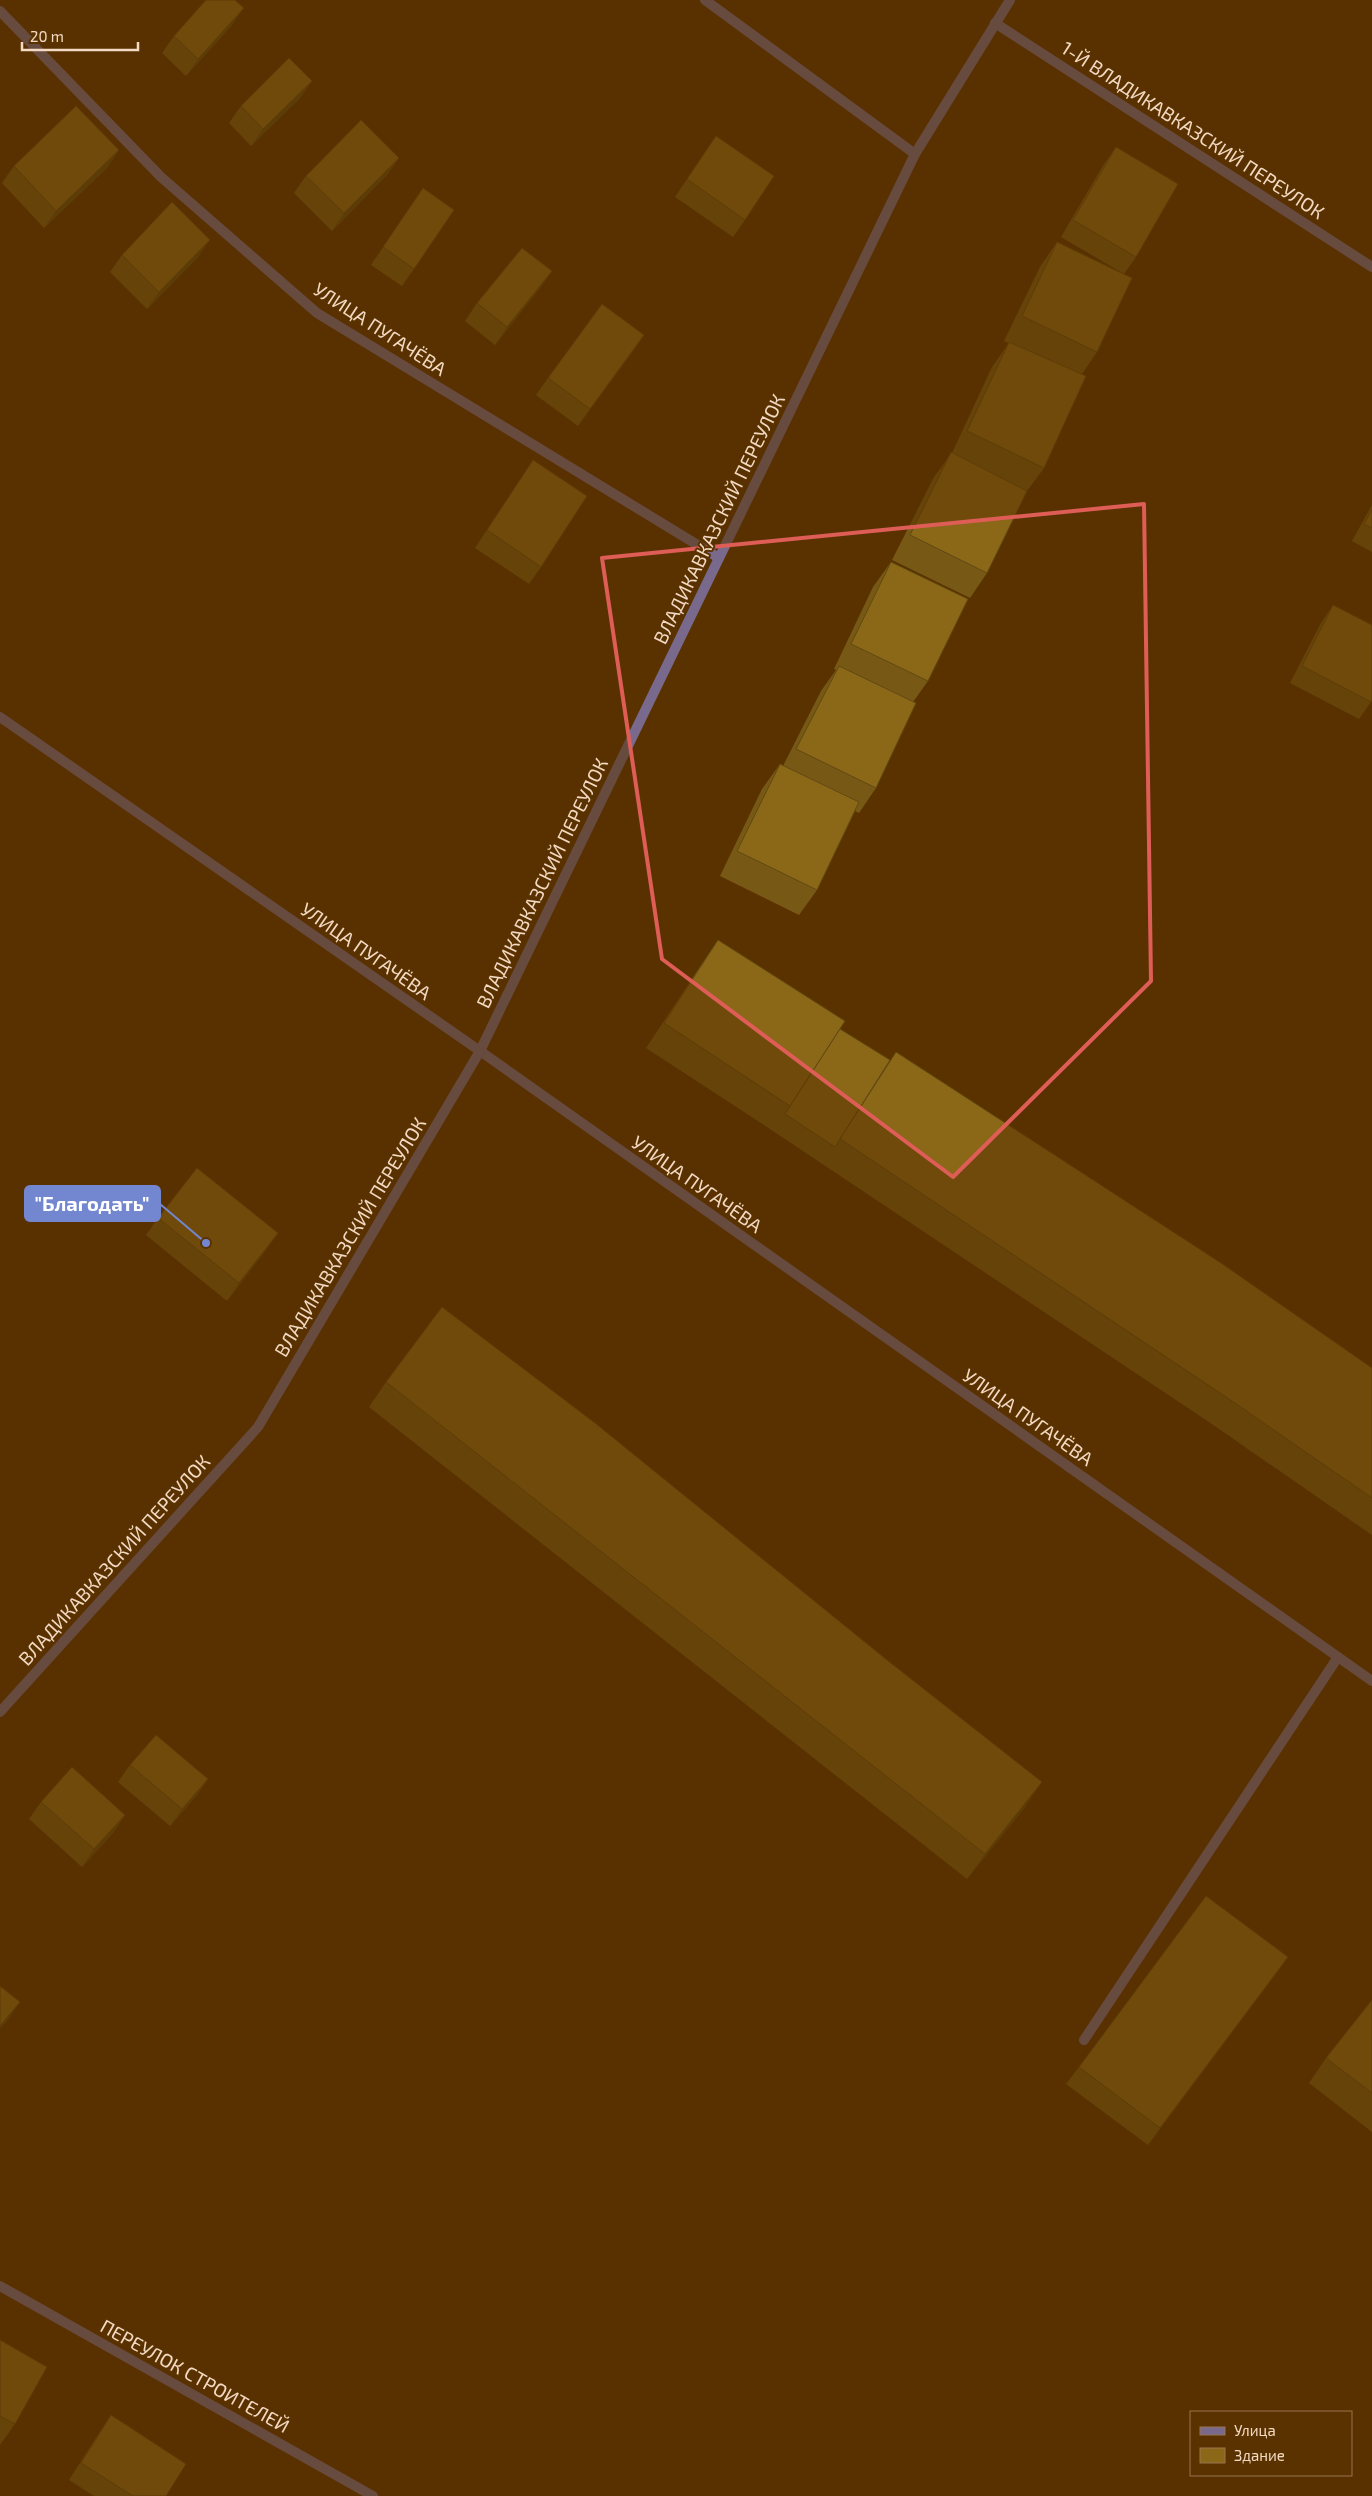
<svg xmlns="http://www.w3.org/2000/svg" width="1372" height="2496" font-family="'Exo 2',sans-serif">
<rect width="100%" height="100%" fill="#5a3200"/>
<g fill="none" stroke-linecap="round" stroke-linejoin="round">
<polyline stroke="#796a8d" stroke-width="10" points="1084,2040 1338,1657"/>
<g stroke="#796a8d" stroke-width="10">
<polyline points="705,0 915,154"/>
<polyline points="0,11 161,177 317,313 719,558"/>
<polyline points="995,23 1372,267"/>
<polyline points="0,717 480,1051 1372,1681"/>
<polyline points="0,1712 258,1427 480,1051 915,154 1010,0"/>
<polyline points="0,2286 373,2496"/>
</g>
</g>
<g fill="#775915">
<polygon points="232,25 186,76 162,53 174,36"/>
<polygon points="312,81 300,98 251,146 229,123 241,106"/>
<polygon points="716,136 745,220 733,237 675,197"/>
<polygon points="1116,147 1136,257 1124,274 1061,237 1104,164"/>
<polygon points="399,158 387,175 332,231 294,193 306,176"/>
<polygon points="14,166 107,168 44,228 2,183"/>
<polygon points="411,206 414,269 402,286 371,265"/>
<polygon points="1057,242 1097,352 1082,374 1044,468 1027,491 987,573 970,598 892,560 934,477 952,453 992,367 1009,343 1004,341 1040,267"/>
<polygon points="122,255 198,257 147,309 110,272"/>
<polygon points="552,271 540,288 495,345 465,321 477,303"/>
<polygon points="644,335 578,426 536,395 548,378"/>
<polygon points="533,460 541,567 529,584 475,548"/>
<polygon points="1372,505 1372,552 1352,541"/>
<polygon points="891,562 928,681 913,702 876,788 859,813 855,811 817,890 799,915 720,876 762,789 780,764 783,766 821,691 836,670 834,669 873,587"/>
<polygon points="1333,605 1371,702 1359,719 1290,683 1321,623"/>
<polygon points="718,940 840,1029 1372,1368 1372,1535 1209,1422 773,1131 646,1048 701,965"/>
<polygon points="158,1218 278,1233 266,1250 227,1301 146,1235"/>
<polygon points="386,1382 1025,1807 967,1879 369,1407"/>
<polygon points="130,1765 208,1779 196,1796 170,1826 118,1782"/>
<polygon points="41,1802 125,1815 113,1833 82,1867 29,1819"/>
<polygon points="1288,1957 1148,2145 1066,2084 1079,2067"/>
<polygon points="1372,2000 1372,2132 1309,2083 1326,2058"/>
<polygon points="0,2340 15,2424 0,2445"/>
<polygon points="111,2415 166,2496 94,2496 69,2480 99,2433"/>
</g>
<g fill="#614911">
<polygon points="244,8 232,25 186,76 198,59"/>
<polygon points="312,81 300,98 251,146 263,129"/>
<polygon points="119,150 107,168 44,228 56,211"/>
<polygon points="399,158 387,175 332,231 344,213"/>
<polygon points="210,240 198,257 147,309 159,292"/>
<polygon points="552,271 540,288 495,345 507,327"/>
<polygon points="644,335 632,353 578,426 590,409"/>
<polygon points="278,1233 266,1250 227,1301 239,1283"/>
<polygon points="208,1779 196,1796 170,1826 182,1809"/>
<polygon points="1042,1782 1025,1807 967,1879 985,1854"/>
<polygon points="125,1815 113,1833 82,1867 94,1849"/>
<polygon points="1288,1957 1276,1974 1148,2145 1160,2128"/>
<polygon points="20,2002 8,2020 0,2029 0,2026"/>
</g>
<g fill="#8a6818" stroke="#614911">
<polygon points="206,0 235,0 244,8 198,59 174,36"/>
<polygon points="289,58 312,81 263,129 241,106"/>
<polygon points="76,106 119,150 56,211 14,166"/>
<polygon points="361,120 399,158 344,213 306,176"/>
<polygon points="716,136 774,176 745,220 687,179"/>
<polygon points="1116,147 1178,184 1136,257 1073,220"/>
<polygon points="423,188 454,210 414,269 383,247"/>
<polygon points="172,202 210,240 159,292 122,255"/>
<polygon points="1057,242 1132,278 1097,352 1022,316"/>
<polygon points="522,248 552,271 507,327 477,303"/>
<polygon points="602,304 644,335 590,409 548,378"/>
<polygon points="1009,342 1086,376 1044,468 967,431"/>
<polygon points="951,452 1027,491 987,573 910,535"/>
<polygon points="533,460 587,496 541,567 487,530"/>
<polygon points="1372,509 1372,528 1364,524"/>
<polygon points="891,562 968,599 928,681 851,644"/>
<polygon points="1333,605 1372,625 1372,700 1371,702 1302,666"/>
<polygon points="839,666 916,703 876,788 796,749"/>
<polygon points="780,764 859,802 817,890 737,851"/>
<polygon points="718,940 845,1021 790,1106 664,1023"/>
<polygon points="840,1029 890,1060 835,1147 785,1114"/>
<polygon points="896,1052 1221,1263 1372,1368 1372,1498 1226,1397 840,1139"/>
<polygon points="197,1168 278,1233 239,1283 158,1218"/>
<polygon points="442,1307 595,1423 887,1660 1042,1782 985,1854 386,1382"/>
<polygon points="156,1735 208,1779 182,1809 130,1765"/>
<polygon points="72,1767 125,1815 94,1849 41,1802"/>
<polygon points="1206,1896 1288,1957 1160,2128 1079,2067"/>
<polygon points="0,1986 20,2002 0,2026"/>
<polygon points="1372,2000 1372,2093 1326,2058"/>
<polygon points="0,2340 47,2367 15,2424 0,2416"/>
<polygon points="111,2415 186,2464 166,2496 133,2496 81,2463"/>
</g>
<path d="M0 0H1372V2496H0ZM1144,504L1151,981L953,1177L662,959L602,558Z" fill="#5a3200" fill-opacity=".55" fill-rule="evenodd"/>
<path fill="none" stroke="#df5d57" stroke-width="4" stroke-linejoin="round" d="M1144,504L1151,981L953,1177L662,959L602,558Z"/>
<g text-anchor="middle" stroke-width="4" stroke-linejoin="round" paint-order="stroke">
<g font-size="19" fill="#f3dac4" stroke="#5a3200">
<text transform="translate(1193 130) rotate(33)" y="7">1-Й ВЛАДИКАВКАЗСКИЙ ПЕРЕУЛОК</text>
<text transform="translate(380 329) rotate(33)" y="7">УЛИЦА ПУГАЧЁВА</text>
<text transform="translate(719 519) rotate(-64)" y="7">ВЛАДИКАВКАЗСКИЙ ПЕРЕУЛОК</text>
<text transform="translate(542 883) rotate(-64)" y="7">ВЛАДИКАВКАЗСКИЙ ПЕРЕУЛОК</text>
<text transform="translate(366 951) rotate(35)" y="7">УЛИЦА ПУГАЧЁВА</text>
<text transform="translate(697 1184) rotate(35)" y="7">УЛИЦА ПУГАЧЁВА</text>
<text transform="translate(350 1237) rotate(-59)" y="7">ВЛАДИКАВКАЗСКИЙ ПЕРЕУЛОК</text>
<text transform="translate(1028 1417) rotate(35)" y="7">УЛИЦА ПУГАЧЁВА</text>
<text transform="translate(114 1560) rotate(-48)" y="7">ВЛАДИКАВКАЗСКИЙ ПЕРЕУЛОК</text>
<text transform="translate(195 2376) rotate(29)" y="7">ПЕРЕУЛОК СТРОИТЕЛЕЙ</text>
</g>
</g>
<path fill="none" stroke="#7386d0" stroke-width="2" d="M206 1243L160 1204"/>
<circle fill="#7386d0" stroke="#5a3200" stroke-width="2" cx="206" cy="1243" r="5"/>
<rect fill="#7386d0" stroke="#7386d0" stroke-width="2" x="25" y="1186" width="135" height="35" rx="5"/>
<g font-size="20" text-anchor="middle" font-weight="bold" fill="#fff">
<text x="92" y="1211">"Благодать"</text>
</g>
<rect x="1190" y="2411" width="162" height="65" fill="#5a3200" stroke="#97754e"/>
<rect x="1200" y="2427" width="25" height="8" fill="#796a8d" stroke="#97754e"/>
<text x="1234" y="2436" font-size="15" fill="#f3dac4">Улица</text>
<rect x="1200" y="2448" width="25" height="15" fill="#8a6818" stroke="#97754e"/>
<text x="1234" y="2461" font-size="15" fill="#f3dac4">Здание</text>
<path d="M22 42v8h116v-8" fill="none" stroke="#f3dac4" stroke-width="2.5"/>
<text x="30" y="42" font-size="15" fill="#f3dac4" stroke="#5a3200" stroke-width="4" paint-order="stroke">20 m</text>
</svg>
